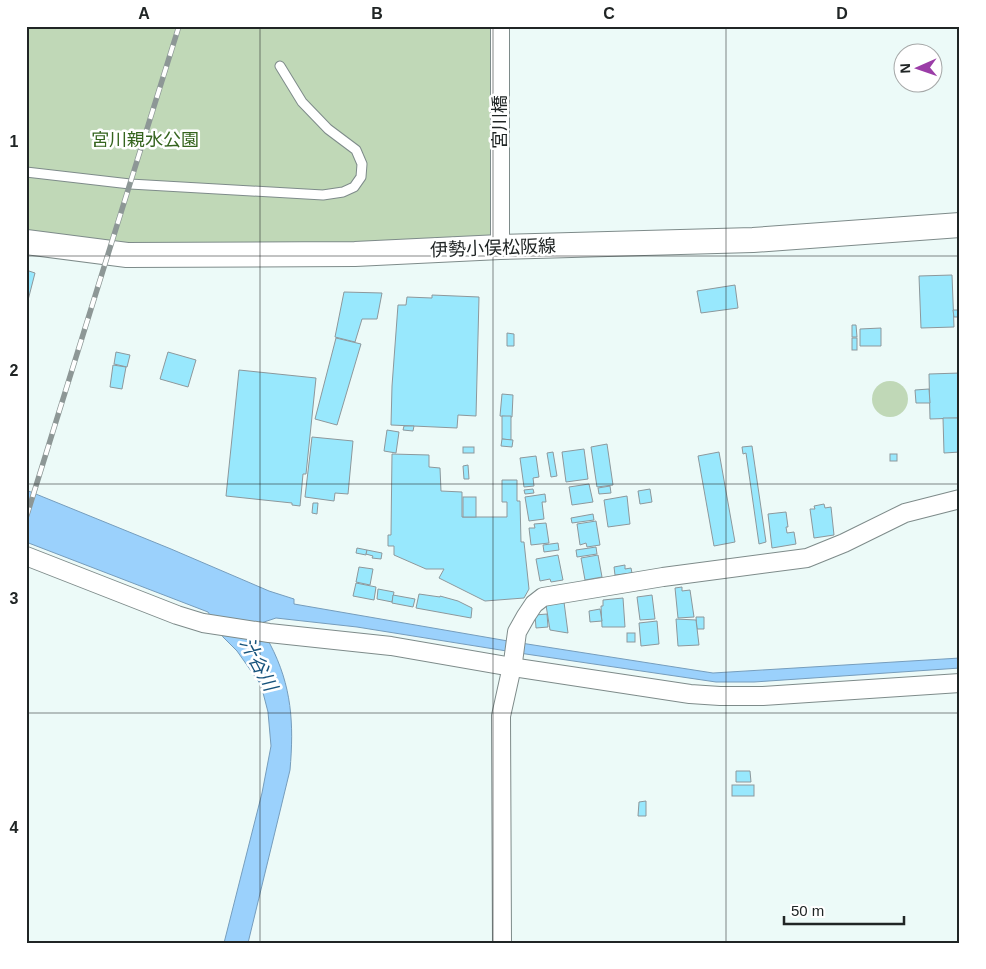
<svg xmlns="http://www.w3.org/2000/svg" width="986" height="969" font-family="Helvetica,'Noto Sans JP',sans-serif">
<rect width="100%" height="100%" fill="#ecfaf8"/>
<g fill="#c0d8b7">
<polygon points="26,26 490,26 495,247 26,242"/>
<circle cx="890" cy="399" r="18"/>
</g>
<path fill="#9bd1fc" stroke="#769dbc" d="M26,490L171,549L269,591L294,599V604L508,641L713,673L960,658V668L754,682H716L519,653L357,627L276,618L258,624C261,631 266,637 270,644C292,686 294,724 290,770L248,943H224L262,793L271,746L268,712L261,685L237,651L223,637L208,612L26,542Z"/>
<g fill="#98e8fd" stroke="#8d989c">
<polygon points="26,270 35,273 26,308"/>
<polygon points="952,275 954,327 921,328 919,276"/>
<polygon points="735,285 738,308 701,313 697,291"/>
<polygon points="344,292 382,293 377,319 362,319 355,342 335,337"/>
<polygon points="432,295 479,297 476,416 458,415 457,428 391,425 392,386 398,305 406,305 407,297 432,298"/>
<polygon points="953,310 960,310 960,317 954,317"/>
<polygon points="852,325 856,325 857,337 852,337"/>
<polygon points="881,328 881,346 860,346 860,329"/>
<polygon points="507,333 514,334 514,346 507,346"/>
<polygon points="336,338 361,344 337,425 315,419"/>
<rect x="852" y="338" width="5" height="12"/>
<polygon points="116,352 130,355 127,367 114,364"/>
<polygon points="168,352 196,360 188,387 160,379"/>
<polygon points="113,365 126,367 122,389 110,387"/>
<polygon points="239,370 316,378 306,474 303,474 300,506 292,505 292,503 226,496"/>
<polygon points="960,373 960,418 930,419 929,374"/>
<polygon points="929,389 930,403 916,403 915,390"/>
<polygon points="502,394 513,395 512,417 500,416"/>
<polygon points="502,416 511,416 511,440 502,439"/>
<polygon points="943,418 960,418 960,452 944,453"/>
<polygon points="404,426 414,426 413,431 403,430"/>
<polygon points="387,430 399,432 396,453 384,451"/>
<polygon points="312,437 353,441 348,494 335,493 334,501 305,497"/>
<polygon points="502,439 513,440 512,447 501,446"/>
<polygon points="607,444 613,485 597,487 591,447"/>
<polygon points="752,446 766,542 759,544 746,453 743,454 742,447"/>
<rect x="463" y="447" width="11" height="6"/>
<polygon points="584,449 588,479 566,482 562,452"/>
<polygon points="553,452 557,476 551,477 547,453"/>
<polygon points="719,452 735,542 714,546 698,456"/>
<polygon points="392,454 429,455 429,467 440,468 441,491 462,492 462,517 507,517 507,502 502,502 502,480 517,480 517,501 520,501 521,542 524,542 529,589 524,598 485,601 439,578 444,569 426,569 394,555 394,546 388,546 388,535 391,535"/>
<rect x="890" y="454" width="7" height="7"/>
<polygon points="536,456 539,477 533,478 534,486 524,487 520,458"/>
<polygon points="468,465 469,479 464,479 463,466"/>
<polygon points="589,484 593,502 572,505 569,487"/>
<polygon points="610,486 611,493 599,494 598,488"/>
<polygon points="533,489 534,493 525,494 524,490"/>
<polygon points="650,489 652,502 640,504 638,491"/>
<polygon points="545,494 546,502 542,502 544,519 529,521 525,497"/>
<polygon points="627,496 630,524 608,527 604,500"/>
<rect x="463" y="497" width="13" height="20"/>
<polygon points="313,503 318,503 317,514 312,513"/>
<polygon points="824,504 825,508 831,507 834,535 814,538 810,509 815,509 814,506"/>
<polygon points="786,512 788,527 786,527 787,533 794,532 796,544 772,548 768,514"/>
<polygon points="593,514 594,520 572,523 571,518"/>
<polygon points="596,521 600,545 587,547 586,543 580,545 577,524"/>
<polygon points="546,523 549,543 531,545 529,528 535,528 534,524"/>
<polygon points="558,543 559,550 544,552 543,545"/>
<polygon points="596,547 597,554 577,557 576,550"/>
<polygon points="357,548 367,550 366,555 356,553"/>
<polygon points="367,550 382,553 381,559 372,558 373,556 366,554"/>
<polygon points="558,555 563,580 551,582 550,579 540,581 536,559"/>
<polygon points="598,555 602,577 585,580 581,558"/>
<polygon points="625,565 625,569 631,568 632,573 615,575 614,567"/>
<polygon points="359,567 373,569 370,585 356,582"/>
<polygon points="356,583 376,587 374,600 353,596"/>
<polygon points="682,587 682,591 690,590 694,617 678,618 675,588"/>
<polygon points="378,589 394,592 392,602 377,599"/>
<polygon points="419,594 440,597 440,596 458,601 472,608 471,618 416,608"/>
<polygon points="393,595 415,599 413,607 392,603"/>
<polygon points="652,595 655,619 640,620 637,597"/>
<polygon points="623,598 625,627 602,627 601,606 603,606 603,600"/>
<polygon points="564,602 568,633 550,630 546,605"/>
<polygon points="600,609 602,621 590,622 589,611"/>
<polygon points="547,614 548,627 536,628 535,615"/>
<polygon points="696,617 704,617 704,629 697,629"/>
<polygon points="676,619 696,620 699,645 678,646"/>
<polygon points="657,621 659,644 641,646 639,623"/>
<rect x="627" y="633" width="8" height="9"/>
<polygon points="736,771 750,771 751,782 736,782"/>
<rect x="732" y="785" width="22" height="11"/>
<polygon points="646,801 646,816 638,816 639,802"/>
</g>
<g fill="none" stroke-linecap="round" stroke-linejoin="round">
<defs>
<polyline id="lane" points="26,172 130,184 323,195 343,192 354,187 361,177 362,164 356,150 328,129 302,102 280,66"/>
<g id="street">
<polyline points="500,247 500,26"/>
<polyline points="26,556 177,615 203,623 269,633 391,646 512,667 690,694 720,696 763,696 960,683"/>
<polyline points="502,943 501,716 513,662 517,632 526,616 534,604 543,597 663,577 807,558 844,543 905,513 960,499"/>
</g>
<polyline id="secondary" points="26,242 127,255 355,254 500,247 753,240 960,225"/>
</defs>
<use href="#lane" stroke="#7e8b8a" stroke-width="11"/>
<use href="#street" stroke="#7e8b8a" stroke-width="20"/>
<use href="#secondary" stroke="#7e8b8a" stroke-width="26"/>
<use href="#lane" stroke="#fff" stroke-width="9"/>
<use href="#street" stroke="#fff" stroke-width="18"/>
<use href="#secondary" stroke="#fff" stroke-width="24"/>
<defs>
<polyline id="rail" points="26,518 179,26"/>
</defs>
<use href="#rail" stroke="#8d9796" stroke-width="5.5"/>
<use href="#rail" stroke="#fff" stroke-width="4" stroke-dasharray="11" stroke-linecap="butt"/>
</g>
<path fill="none" stroke="#202525" stroke-width="1" stroke-opacity="0.55" d="M260,26V943M493,26V943M726,26V943M26,256H960M26,484H960M26,713H960"/>
<g text-anchor="middle" stroke-width="5" stroke-linejoin="round" paint-order="stroke">
<g font-size="18" fill="#202525" stroke="#fff">
<text transform="translate(500 122) rotate(-90)" y="6">宮川橋</text>
<text transform="translate(493 248) rotate(-2)" y="6">伊勢小俣松阪線</text>
</g>
<g font-size="18" fill="#35641e" stroke="#fff">
<text x="145" y="146">宮川親水公園</text>
</g>
<g font-size="19" font-style="italic" fill="#17537c" stroke="#fff">
<text transform="translate(259 664) rotate(62)" y="7">汁谷川</text>
</g>
</g>
<rect width="986" height="969" fill="none" stroke="#ffffff" stroke-width="55"/>
<g transform="translate(918 68) rotate(268)"><circle r="24" fill="#ffffff" stroke="#a6a8a8"/>
<path d="M0-4L9 19L0 12L-9 19Z" fill="#9b3da7"/>
<text y="-8" font-size="14" font-weight="bold" text-anchor="middle" fill="#202525">N</text>
</g>
<path d="M784 916v8h120v-8" fill="none" stroke="#202525" stroke-width="2.5"/>
<text x="791" y="916" font-size="15" fill="#202525" stroke="#ffffff" stroke-width="4" paint-order="stroke">50 m</text>
<rect x="28" y="28" width="930" height="914" fill="none" stroke="#202525" stroke-width="2"/>
<g font-size="16" text-anchor="middle" font-weight="bold" fill="#202525">
<text x="144" y="19">A</text>
<text x="377" y="19">B</text>
<text x="609" y="19">C</text>
<text x="842" y="19">D</text>
<text x="14" y="147">1</text>
<text x="14" y="376">2</text>
<text x="14" y="604">3</text>
<text x="14" y="833">4</text>
</g>
</svg>
